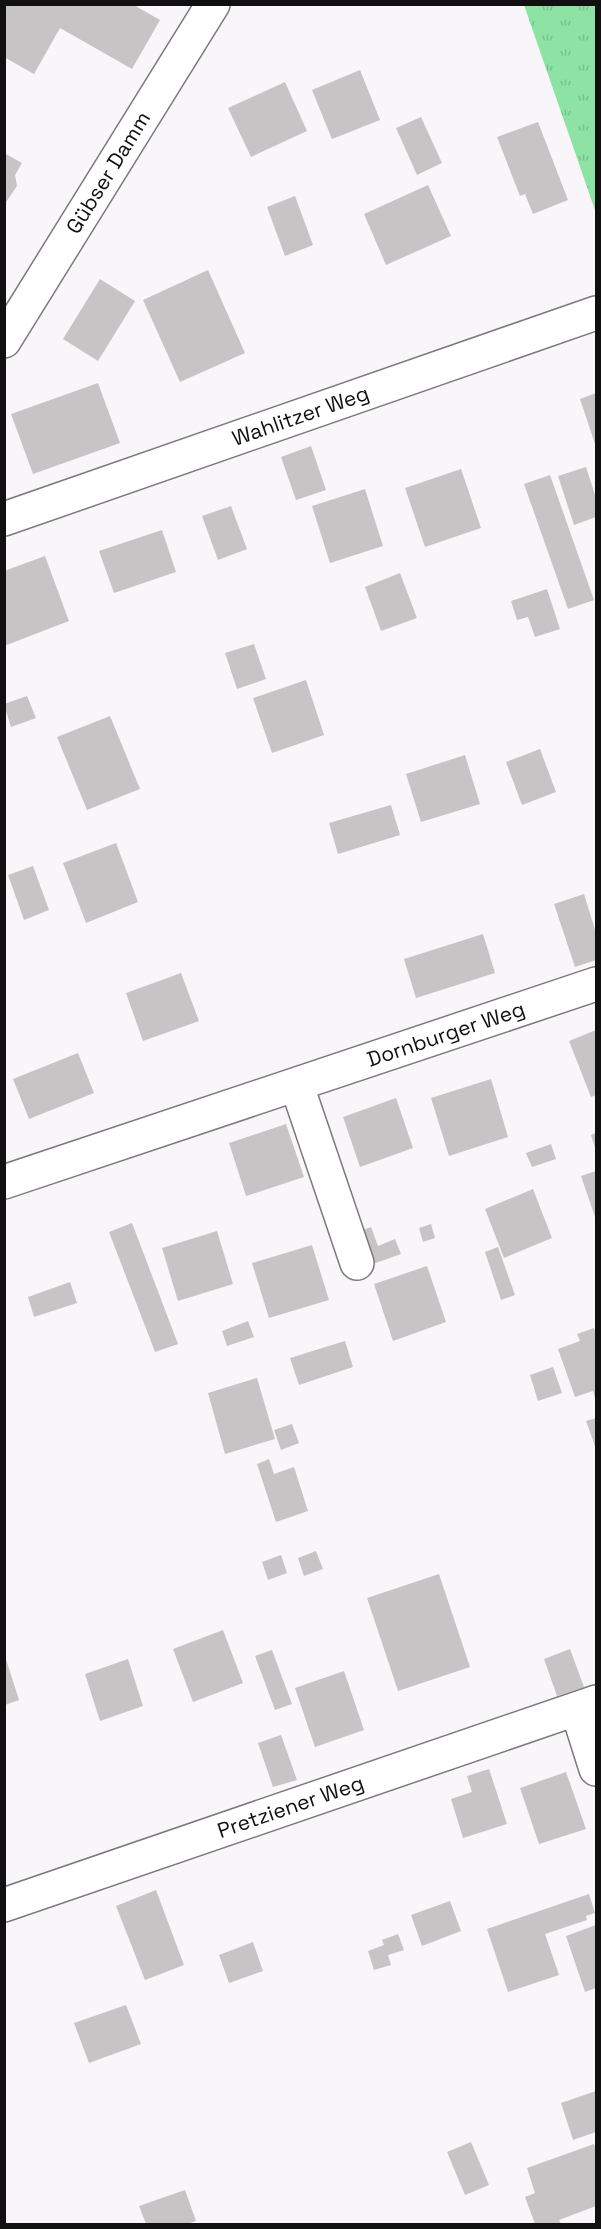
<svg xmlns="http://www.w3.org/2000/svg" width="601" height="2229" font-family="'Space Grotesk',sans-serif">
<defs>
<pattern id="grass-tufts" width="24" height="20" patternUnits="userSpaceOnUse" patternTransform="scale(1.5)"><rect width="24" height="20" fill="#8ce3a4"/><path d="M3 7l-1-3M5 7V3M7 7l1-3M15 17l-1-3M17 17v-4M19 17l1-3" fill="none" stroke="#78c28c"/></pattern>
</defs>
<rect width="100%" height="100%" fill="#f8f6f9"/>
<polygon fill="url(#grass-tufts)" points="524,5 596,5 596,213"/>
<g fill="#c7c4c6">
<polygon points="4,4 132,4 160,20 132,69 60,28 34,74 4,57"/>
<polygon points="360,70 380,120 332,139 312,90"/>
<polygon points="285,82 307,131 251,157 228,108"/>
<polygon points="421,117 442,163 417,175 396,128"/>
<polygon points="538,122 568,200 533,214 525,194 520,196 497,137"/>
<polygon points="4,153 22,163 15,175 17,186 4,205"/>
<polygon points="428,185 451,236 386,265 364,214"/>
<polygon points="295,196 313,245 285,256 267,207"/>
<polygon points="208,270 245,353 180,382 143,300"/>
<polygon points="100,279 135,301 98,361 63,339"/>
<polygon points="98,383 120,443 33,474 11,414"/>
<polygon points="596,393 596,447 580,399"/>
<polygon points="311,446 326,490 296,500 281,457"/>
<polygon points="586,467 596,498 596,517 574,525 558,476"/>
<polygon points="461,469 481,528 425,547 405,488"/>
<polygon points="550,475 594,600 568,609 524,484"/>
<polygon points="365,489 383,546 330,563 312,506"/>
<polygon points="231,506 247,549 218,560 202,516"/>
<polygon points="162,530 176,572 114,593 99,551"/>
<polygon points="45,556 69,621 4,646 4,571"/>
<polygon points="400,573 417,618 381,631 365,587"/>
<polygon points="547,589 560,629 535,637 528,617 517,620 511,601"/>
<polygon points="254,644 266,679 237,689 225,653"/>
<polygon points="306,680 324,735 272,753 253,698"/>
<polygon points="27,696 36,718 11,727 4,704"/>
<polygon points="110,716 140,789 87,810 57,737"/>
<polygon points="540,749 556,792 522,805 506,762"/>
<polygon points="465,755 480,804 421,822 406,774"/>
<polygon points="391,805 400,835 338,854 329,823"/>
<polygon points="116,843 138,902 86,923 63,863"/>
<polygon points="33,866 49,910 24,920 8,875"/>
<polygon points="584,894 596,933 596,960 575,967 554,904"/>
<polygon points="483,934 495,973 416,998 404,959"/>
<polygon points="181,973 199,1021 143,1041 126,993"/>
<polygon points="596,1030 596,1095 591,1097 569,1041"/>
<polygon points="78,1053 94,1093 29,1119 13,1079"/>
<polygon points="491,1079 508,1137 449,1156 431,1098"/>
<polygon points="396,1098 413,1148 360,1167 343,1117"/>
<polygon points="286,1124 304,1177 246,1196 229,1143"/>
<polygon points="596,1133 596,1151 591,1135"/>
<polygon points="551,1144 556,1159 532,1167 526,1153"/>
<polygon points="596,1171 596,1220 581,1176"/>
<polygon points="533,1189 552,1238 504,1258 485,1209"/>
<polygon points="132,1223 178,1344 155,1352 109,1232"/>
<polygon points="431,1224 435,1238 423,1242 419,1228"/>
<polygon points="371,1227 378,1246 395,1239 401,1254 370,1265 358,1232"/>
<polygon points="217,1231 233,1284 178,1301 162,1248"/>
<polygon points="312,1245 329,1300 269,1318 252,1263"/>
<polygon points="498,1247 515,1295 501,1300 485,1252"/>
<polygon points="427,1266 446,1322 393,1341 374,1284"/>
<polygon points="70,1282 77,1303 34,1317 28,1297"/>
<polygon points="248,1321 254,1337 227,1346 222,1331"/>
<polygon points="594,1328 596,1335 596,1402 593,1391 575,1397 558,1349 580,1341 577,1334"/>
<polygon points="345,1341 353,1367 299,1385 290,1358"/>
<polygon points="553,1367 562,1393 538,1401 530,1375"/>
<polygon points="257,1378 275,1439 225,1454 208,1393"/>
<polygon points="596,1418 596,1449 586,1421"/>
<polygon points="292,1424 299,1443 281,1450 274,1430"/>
<polygon points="269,1459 274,1474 294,1467 308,1511 276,1522 257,1464"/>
<polygon points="316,1551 323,1569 304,1576 298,1558"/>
<polygon points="281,1555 287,1573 268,1580 262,1562"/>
<polygon points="439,1574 470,1667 398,1691 367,1598"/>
<polygon points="223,1630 243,1683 193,1702 173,1649"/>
<polygon points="570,1649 584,1687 557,1696 544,1659"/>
<polygon points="272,1650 292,1704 275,1710 255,1656"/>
<polygon points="5,1656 19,1700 5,1705"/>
<polygon points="128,1659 143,1706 100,1721 85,1674"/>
<polygon points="344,1671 364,1730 315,1747 295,1688"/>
<polygon points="281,1735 297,1780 273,1787 258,1743"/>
<polygon points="489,1769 507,1824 463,1838 451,1799 472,1792 467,1776"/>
<polygon points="566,1772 586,1829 539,1844 520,1788"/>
<polygon points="156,1890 184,1965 145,1980 116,1906"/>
<polygon points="589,1894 595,1913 586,1916 587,1920 545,1934 559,1975 508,1992 487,1929"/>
<polygon points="450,1901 461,1931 422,1946 411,1915"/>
<polygon points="596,1925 596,1988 585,1992 566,1936"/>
<polygon points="398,1934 404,1950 388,1955 391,1965 374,1970 368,1951 384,1945 382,1940"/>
<polygon points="253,1942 263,1971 229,1983 219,1955"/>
<polygon points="126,2005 141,2044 89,2063 74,2023"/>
<polygon points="596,2091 596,2132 573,2140 561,2103"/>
<polygon points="471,2142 489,2185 465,2195 447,2152"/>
<polygon points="594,2144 596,2150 596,2206 559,2220 561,2224 535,2224 525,2197 535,2193 527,2168"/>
<polygon points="185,2190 196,2221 187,2224 146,2224 139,2206"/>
</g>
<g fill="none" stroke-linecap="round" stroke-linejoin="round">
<defs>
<g id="minor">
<path id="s1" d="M4,341L213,4"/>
<path id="s2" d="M4,519L596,313"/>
<polyline points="297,1086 357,1263"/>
<path id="s3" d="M4,1182L596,984"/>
<polyline points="577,1709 596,1769"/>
<path id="s4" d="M4,1905L596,1702"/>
</g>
</defs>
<use href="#minor" stroke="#7b7a7c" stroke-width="36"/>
<use href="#minor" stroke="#fff" stroke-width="33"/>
</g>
<g text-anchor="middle" stroke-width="4.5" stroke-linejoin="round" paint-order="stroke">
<g font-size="21" fill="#111011" stroke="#fff">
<text dy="7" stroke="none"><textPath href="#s1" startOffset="198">Gübser Damm</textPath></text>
<text dy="7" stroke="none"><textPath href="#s2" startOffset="314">Wahlitzer Weg</textPath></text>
<text dy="7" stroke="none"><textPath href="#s3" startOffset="466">Dornburger Weg</textPath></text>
<text dy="7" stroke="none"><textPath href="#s4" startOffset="303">Pretziener Weg</textPath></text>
</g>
</g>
<rect width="601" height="2229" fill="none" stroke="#111011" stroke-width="12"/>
</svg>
